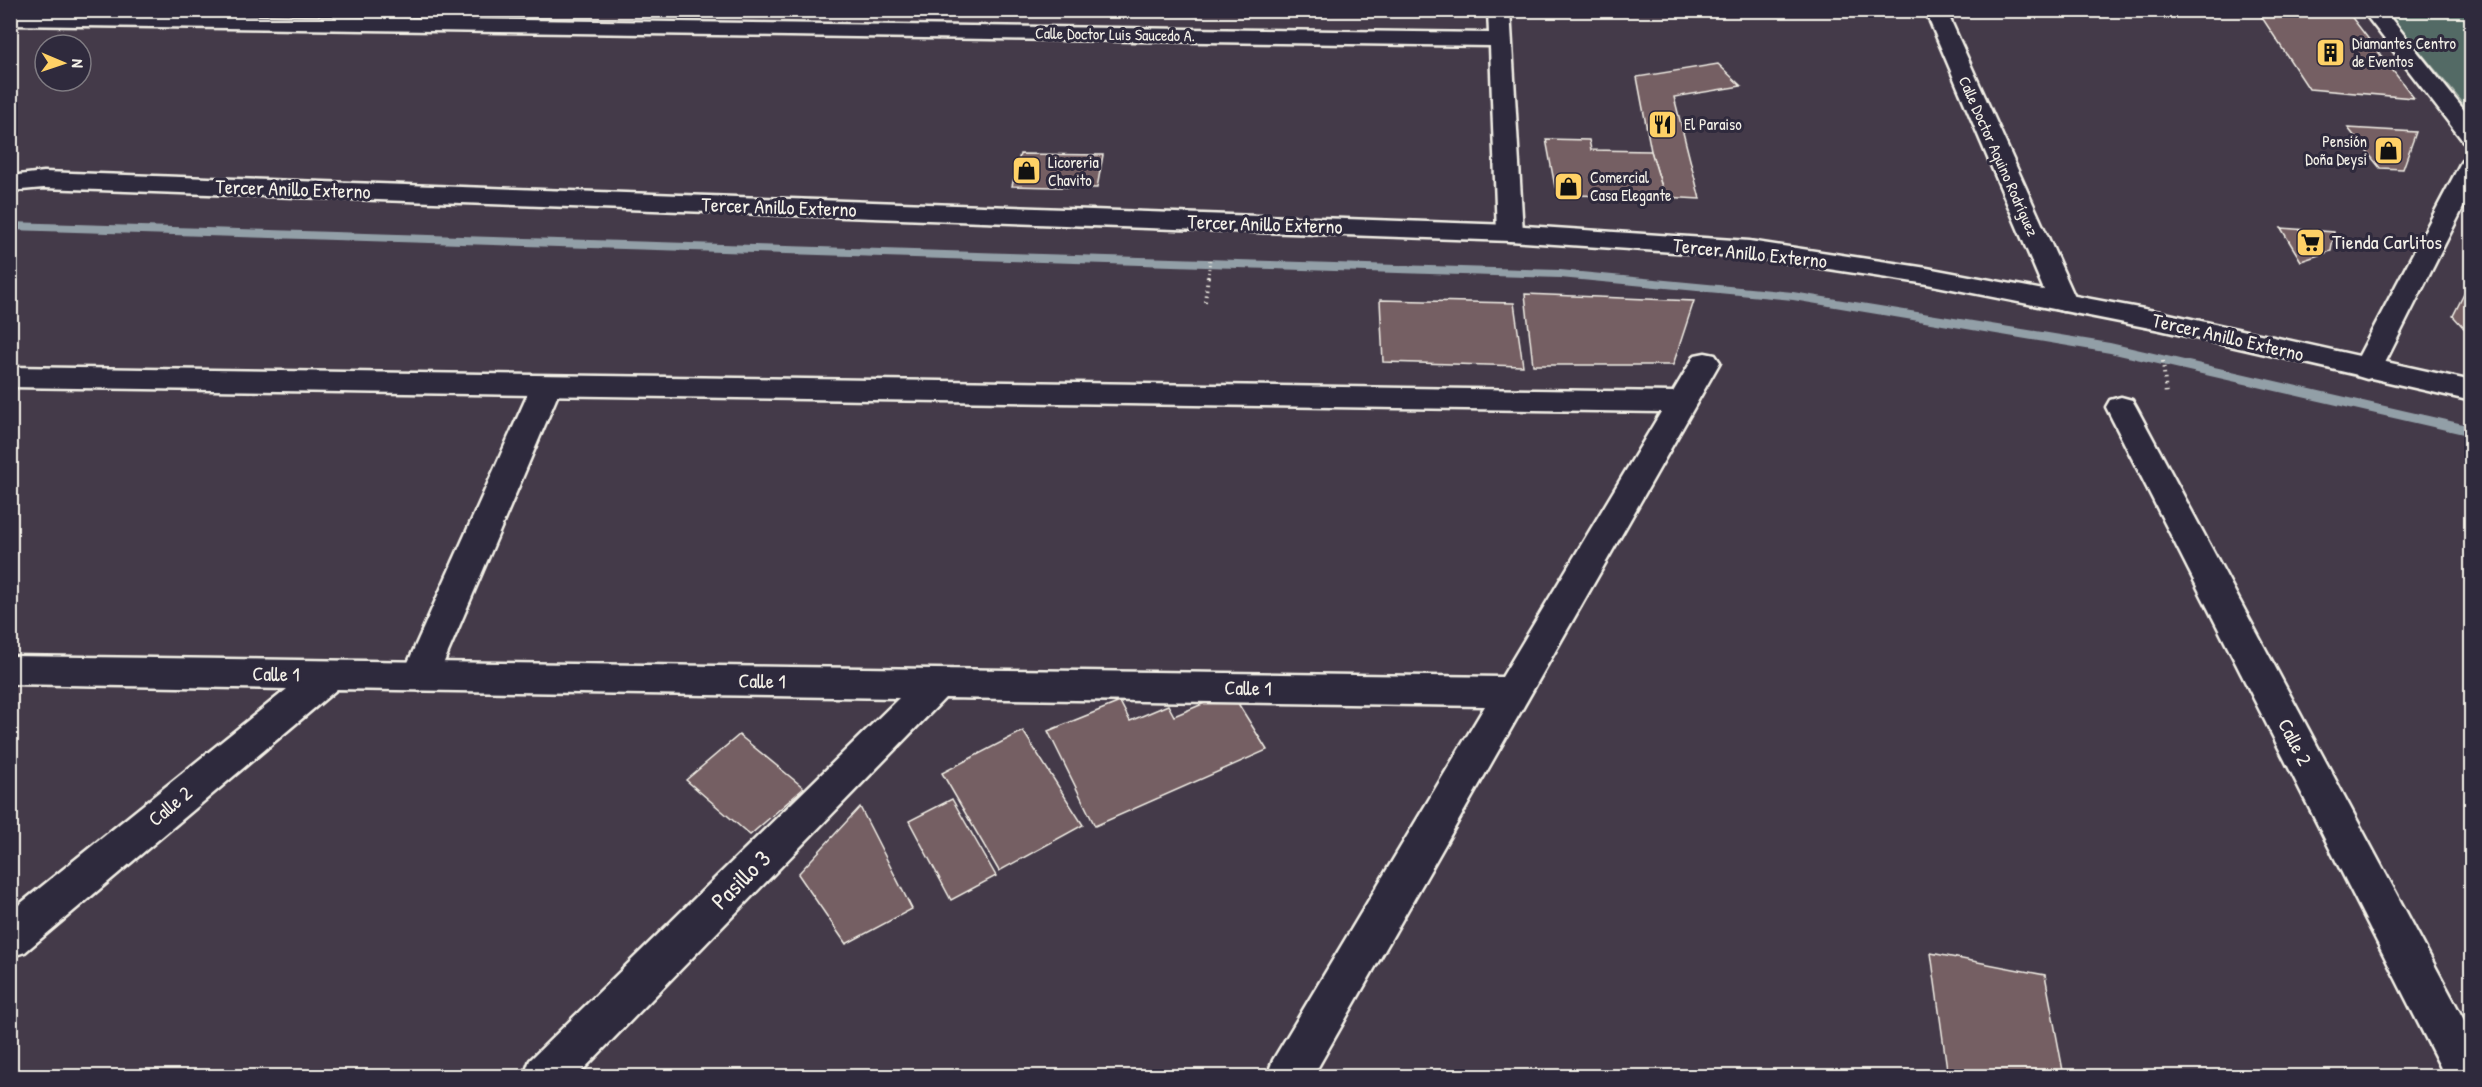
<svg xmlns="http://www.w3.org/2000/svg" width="2482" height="1087" font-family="'Patrick Hand',sans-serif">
<rect width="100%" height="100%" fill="#443a49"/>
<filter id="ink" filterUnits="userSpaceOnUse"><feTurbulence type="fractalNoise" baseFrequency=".0167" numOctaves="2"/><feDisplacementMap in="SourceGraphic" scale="12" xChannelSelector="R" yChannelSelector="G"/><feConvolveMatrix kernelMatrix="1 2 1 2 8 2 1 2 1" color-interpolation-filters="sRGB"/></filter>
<g filter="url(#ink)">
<polygon fill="#536a65" stroke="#a4aea6" stroke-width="1.5" points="2386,11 2471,11 2471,113"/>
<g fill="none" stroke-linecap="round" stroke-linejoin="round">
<polygon fill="#929fa7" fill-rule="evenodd" points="10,222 1560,270 1793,292 2110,343 2472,426 2472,436 2110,353 1793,300 1560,278 10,230"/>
</g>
<g fill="#755e64" stroke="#f4f1e8" stroke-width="1.5">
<polygon points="2257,10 2298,10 2350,15 2414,98 2309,89"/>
<polygon points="1718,64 1741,86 1674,97 1700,199 1665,197 1651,151 1637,77"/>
<polygon points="2348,128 2416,132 2403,169 2380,168"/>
<polygon points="1546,139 1589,140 1591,150 1651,151 1665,197 1570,195 1555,187"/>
<polygon points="1020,154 1103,155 1097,188 1012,186"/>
<polygon points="2281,228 2334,232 2331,251 2301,261"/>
<polygon points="2472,278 2472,337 2453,316"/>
<polygon points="1525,294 1694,301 1673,365 1533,365"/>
<polygon points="1380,300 1514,303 1523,366 1383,362"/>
<polygon points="1231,692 1267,750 1095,826 1048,731 1120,702 1130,721 1168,705 1174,716"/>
<polygon points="1023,731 1083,825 999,871 942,773"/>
<polygon points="739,735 804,788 750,835 686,780"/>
<polygon points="952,799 996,876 951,900 909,821"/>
<polygon points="860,807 912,909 846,944 798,874"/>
<polygon points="1931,953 2045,975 2064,1076 1948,1076"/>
</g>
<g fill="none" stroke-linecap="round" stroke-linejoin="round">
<defs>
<polygon id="service" points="546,377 556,380 561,387 438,676 433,686 420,691 407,686 402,676 531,387 536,380"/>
<g id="minor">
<polygon points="1488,10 1510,10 1523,233 1519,239 1510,241 1501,239 1497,233 1490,46 10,25 10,13 1489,33"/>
<polygon points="1925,10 1946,10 2077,302 2073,308 2063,311 2053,308 2049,302"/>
<polygon points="2362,10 2384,10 2472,120 2472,143 2463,141"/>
<polygon points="2472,157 2472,190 2382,369 2377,376 2367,379 2357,376 2352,369 2460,164 2463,159"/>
<polygon points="1705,353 1715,355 1720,362 1313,1076 1267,1076 1273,1060 1485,706 945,698 577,1076 524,1076 530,1060 899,698 337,689 25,952 10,957 10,912 287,689 10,684 10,656 1502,677 1661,412 10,387 10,367 1673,392 1695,355"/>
<polygon points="2121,397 2132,400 2136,407 2472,1035 2472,1076 2445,1076 2106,407 2110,400"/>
</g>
<g id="tertiary">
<polygon points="10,10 21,10 18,16 10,17"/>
<polygon points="44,172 1510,225 1749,241 1927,268 2160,312 2472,381 2472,401 2160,330 1927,284 1749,257 1510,241 44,188 10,191 10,176"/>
</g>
</defs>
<use href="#service" stroke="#f4f1e8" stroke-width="5"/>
<use href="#minor" stroke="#f4f1e8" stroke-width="5"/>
<use href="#tertiary" stroke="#f4f1e8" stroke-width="5"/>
<polyline stroke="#f4f1e8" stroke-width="3" stroke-dasharray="1 3" stroke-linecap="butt" points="1208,277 1210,259"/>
<g stroke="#f4f1e8" stroke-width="4" stroke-dasharray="1.5 4.5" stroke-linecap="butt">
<polyline points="1205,302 1208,276"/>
<polyline points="2163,361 2166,395"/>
</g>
<use href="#service" fill="#2f2a3d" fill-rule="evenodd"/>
<use href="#minor" fill="#2f2a3d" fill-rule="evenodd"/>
<use href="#tertiary" fill="#2f2a3d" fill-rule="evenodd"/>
</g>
</g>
<defs>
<symbol id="building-square" viewBox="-11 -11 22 22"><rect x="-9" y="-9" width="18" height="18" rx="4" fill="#ffd166" stroke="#2f2a3d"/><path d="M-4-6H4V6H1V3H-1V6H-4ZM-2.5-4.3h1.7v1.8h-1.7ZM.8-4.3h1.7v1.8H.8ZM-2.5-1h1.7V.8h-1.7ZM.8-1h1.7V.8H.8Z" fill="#111"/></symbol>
<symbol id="restaurant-square" viewBox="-11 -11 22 22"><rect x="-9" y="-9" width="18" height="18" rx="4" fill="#ffd166" stroke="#2f2a3d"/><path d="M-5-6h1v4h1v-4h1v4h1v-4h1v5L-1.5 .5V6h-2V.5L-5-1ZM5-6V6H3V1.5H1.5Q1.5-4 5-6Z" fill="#111"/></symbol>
<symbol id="shop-square" viewBox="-11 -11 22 22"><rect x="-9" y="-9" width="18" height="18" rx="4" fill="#ffd166" stroke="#2f2a3d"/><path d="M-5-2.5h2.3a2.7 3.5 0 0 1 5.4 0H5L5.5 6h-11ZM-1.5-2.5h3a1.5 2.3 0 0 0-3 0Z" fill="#111"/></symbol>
<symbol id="supermarket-square" viewBox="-11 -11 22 22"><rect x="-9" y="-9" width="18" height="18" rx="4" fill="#ffd166" stroke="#2f2a3d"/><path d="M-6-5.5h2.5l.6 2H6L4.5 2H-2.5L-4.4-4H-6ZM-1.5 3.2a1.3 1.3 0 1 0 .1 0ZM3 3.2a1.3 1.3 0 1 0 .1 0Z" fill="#111"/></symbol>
</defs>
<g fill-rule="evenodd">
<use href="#building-square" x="2314" y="36" width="33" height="33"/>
<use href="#restaurant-square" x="1646" y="108" width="33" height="33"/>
<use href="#shop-square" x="2372" y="134" width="33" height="33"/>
<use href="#shop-square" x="1010" y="154" width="33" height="33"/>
<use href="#shop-square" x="1552" y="170" width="33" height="33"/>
<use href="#supermarket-square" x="2294" y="226" width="33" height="33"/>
</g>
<g text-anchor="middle" stroke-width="6" stroke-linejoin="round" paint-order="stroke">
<g font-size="16" fill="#f4f1e8" stroke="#2f2a3d">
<text transform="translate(1115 34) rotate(1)" y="6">Calle Doctor Luis Saucedo A.</text>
<text transform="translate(1999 156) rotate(66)" y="6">Calle Doctor Aquino Rodríguez</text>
</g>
<g font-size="16" fill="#f4f1e8" stroke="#2f2a3d" text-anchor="start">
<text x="2352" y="49">Diamantes Centro<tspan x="2352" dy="18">de Eventos</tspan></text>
<text x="1684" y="130">El Paraiso</text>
<text x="2367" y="147" text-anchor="end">Pensión<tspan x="2367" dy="18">Doña Deysi</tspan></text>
<text x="1048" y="168">Licoreria<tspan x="1048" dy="18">Chavito</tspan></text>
<text x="1590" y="183">Comercial<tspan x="1590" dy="18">Casa Elegante</tspan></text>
</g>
<g font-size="20" fill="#f4f1e8" stroke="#2f2a3d">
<text transform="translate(293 189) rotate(2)" y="7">Tercer Anillo Externo</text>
<text transform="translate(779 207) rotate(2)" y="7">Tercer Anillo Externo</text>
<text transform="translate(1265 224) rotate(2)" y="7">Tercer Anillo Externo</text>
<text transform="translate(1750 253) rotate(6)" y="7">Tercer Anillo Externo</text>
<text transform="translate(2228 337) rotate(13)" y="7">Tercer Anillo Externo</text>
<text transform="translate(276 674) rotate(1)" y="7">Calle 1</text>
<text transform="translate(762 681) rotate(1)" y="7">Calle 1</text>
<text transform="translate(1248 688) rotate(1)" y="7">Calle 1</text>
<text transform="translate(2295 742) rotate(63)" y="7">Calle 2</text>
<text transform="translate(170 806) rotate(-40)" y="7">Calle 2</text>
</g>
<g font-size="20" fill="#f4f1e8" stroke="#2f2a3d" text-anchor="start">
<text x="2332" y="249">Tienda Carlitos</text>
</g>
<g font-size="24" fill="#f4f1e8" stroke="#2f2a3d">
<text transform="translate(741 880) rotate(-45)" y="8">Pasillo 3</text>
</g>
</g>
<rect width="2482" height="1087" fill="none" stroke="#2f2a3d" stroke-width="36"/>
<rect x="18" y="18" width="2446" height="1051" fill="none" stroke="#f4f1e8" stroke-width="2" filter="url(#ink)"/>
<g transform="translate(63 63) rotate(92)"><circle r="28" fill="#2f2a3d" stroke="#7e7a81" stroke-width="1.5"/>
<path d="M0-4.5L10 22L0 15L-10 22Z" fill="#ffd166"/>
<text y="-9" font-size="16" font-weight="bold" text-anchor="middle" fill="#f4f1e8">N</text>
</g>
</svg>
